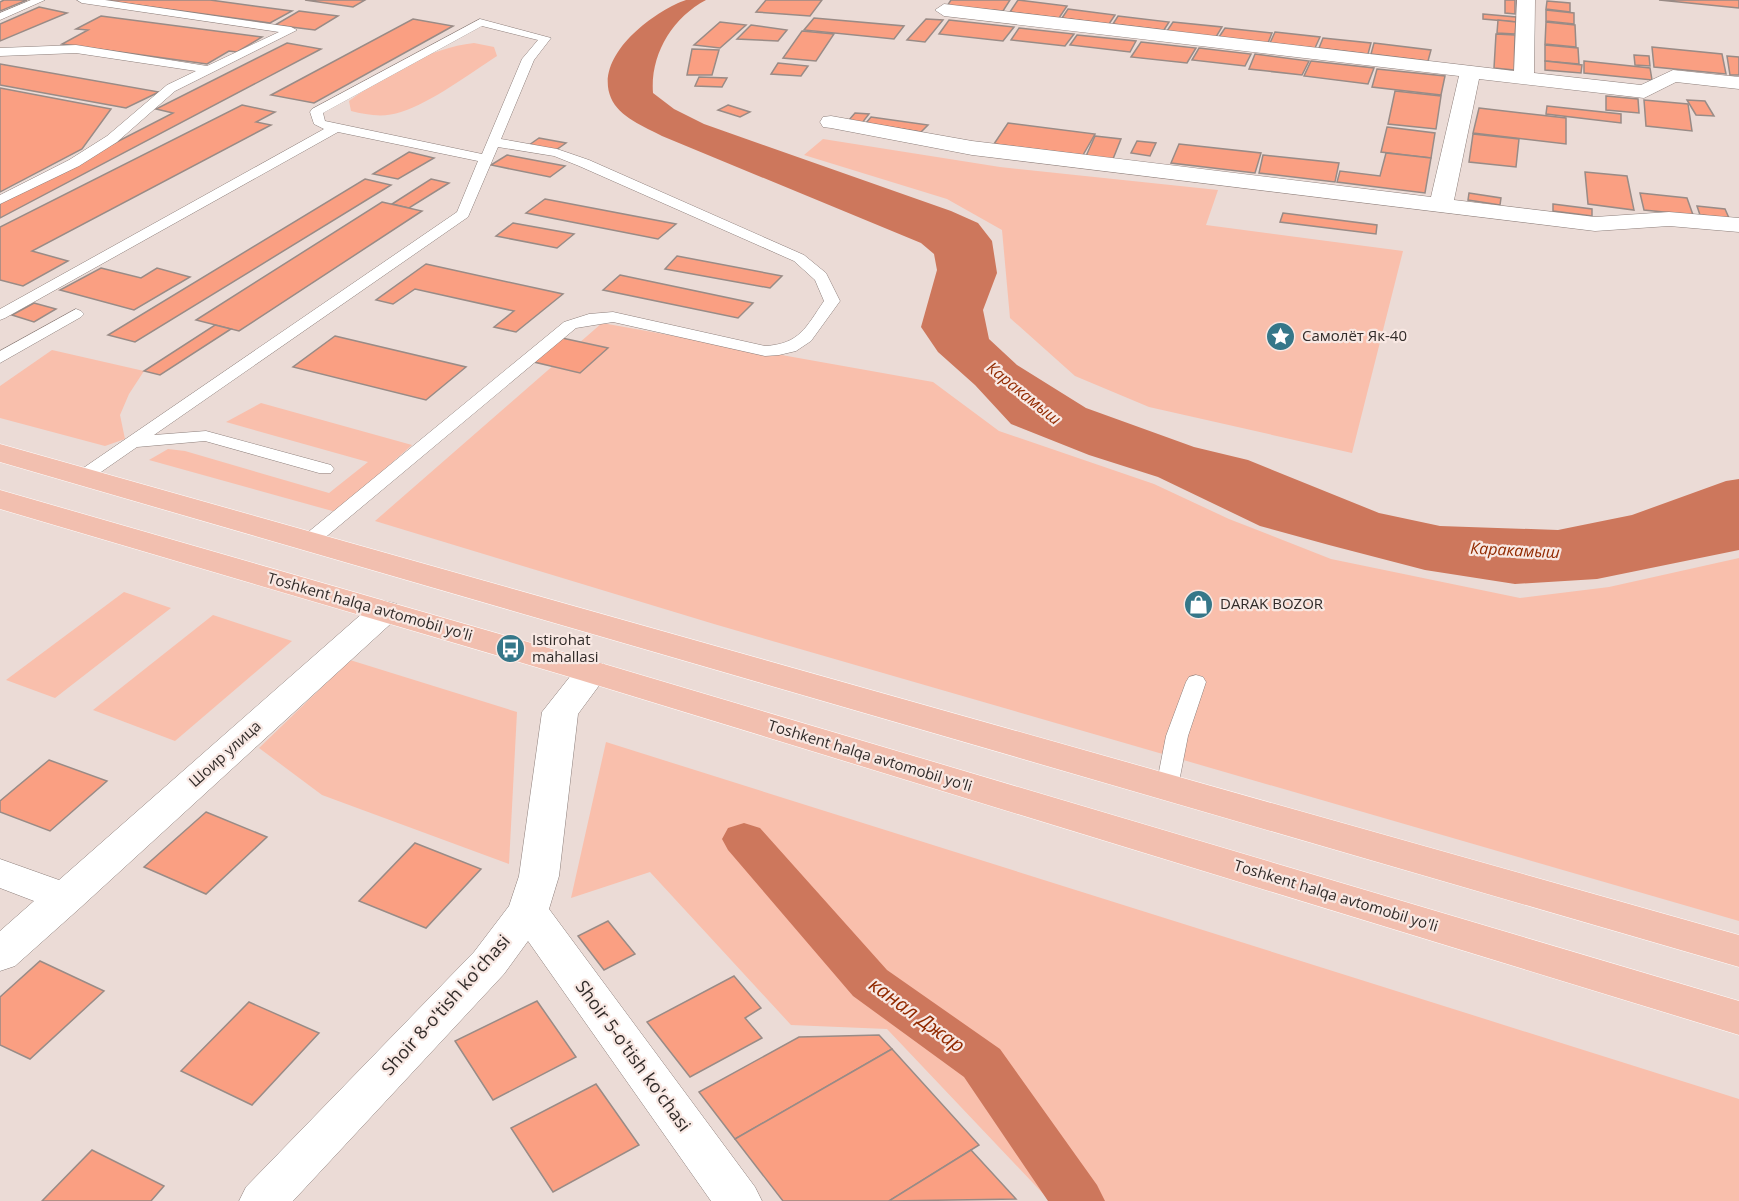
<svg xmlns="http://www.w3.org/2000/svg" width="1739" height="1201" font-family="'Open Sans',sans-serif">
<rect width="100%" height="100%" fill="#ebdbd6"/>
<g fill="#f9bfac">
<path d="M474,43L494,47L497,56C469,74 432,102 401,112C384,118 367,115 351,111L349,101C386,74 429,48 474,43Z"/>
<polygon points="823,139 1000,167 1218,190 1206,225 1403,251 1352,453 1149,407 1075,376 1010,318 1002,230 947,199 804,155"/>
<polygon points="602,323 933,382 999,431 1154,484 1229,519 1331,559 1520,598 1609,587 1739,558 1739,921 714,624 375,521"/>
<polygon points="52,350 144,371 129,394 120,415 125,439 105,446 0,418 0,386"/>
<polygon points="261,403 412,445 336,512 149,460 168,449 185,451 329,493 368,462 226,422"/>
<polygon points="124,592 171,608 55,698 6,680"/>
<polygon points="213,615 292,641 175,741 93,710"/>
<polygon points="350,660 517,712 509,864 322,795 259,748"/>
<polygon points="606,742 1739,1099 1739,1201 1050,1201 887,1029 791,1025 650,872 571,898"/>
</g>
<path fill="#cd775c" d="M686,0H706C672,18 650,55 653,93L674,109L704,124L951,211L978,223L992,241L997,273L983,310L989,339L1017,365L1086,408L1194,447L1248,460L1379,513L1440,526L1558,530L1632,515L1726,481L1739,479V550L1597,579L1515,584L1425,570L1329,545L1260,526L1158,477L1089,455L1011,424L975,385L938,352L921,327L937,270L934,254L921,243L662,136C645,127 619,117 611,98C593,56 654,11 686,0Z"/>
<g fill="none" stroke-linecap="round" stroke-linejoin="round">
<polygon fill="#cd775c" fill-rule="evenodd" points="744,823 760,828 887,970 1000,1049 1097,1185 1105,1201 1048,1201 964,1077 853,996 728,850 722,839 728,828"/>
</g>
<g fill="#fa9f82" stroke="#998b86" stroke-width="1.5">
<polygon points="4,0 27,0 0,11 0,2"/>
<polygon points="100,0 210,0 292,11 270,23"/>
<polygon points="305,0 365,0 353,7"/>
<polygon points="766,0 822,0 810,16 756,12"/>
<polygon points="951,0 1010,0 1003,11 947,6"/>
<polygon points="1018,0 1067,6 1059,18 1010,12"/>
<polygon points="1505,0 1515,0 1515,14 1505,13"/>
<polygon points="1659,0 1739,0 1739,8"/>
<polygon points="1547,1 1570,3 1570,12 1546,9"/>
<polygon points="39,7 67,13 0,41 0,24"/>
<polygon points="1068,9 1115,15 1109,24 1062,18"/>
<polygon points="1546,10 1574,13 1574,24 1546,21"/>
<polygon points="299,11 338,16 315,30 275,25"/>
<polygon points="1483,14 1516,17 1516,22 1483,19"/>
<polygon points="101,16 262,37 237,52 229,51 207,64 62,44 88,30 76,29"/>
<polygon points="1118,16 1169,22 1164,30 1113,24"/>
<polygon points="814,18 904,26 894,39 804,30"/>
<polygon points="413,19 453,26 314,103 271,95"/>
<polygon points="926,19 943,20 925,42 907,40"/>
<polygon points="949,20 1014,27 1003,41 939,34"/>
<polygon points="1498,20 1516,22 1515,34 1497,33"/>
<polygon points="720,22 746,25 720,48 694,45"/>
<polygon points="1173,22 1222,27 1216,37 1167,31"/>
<polygon points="1546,22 1575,25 1576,47 1545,44"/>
<polygon points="751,25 787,30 778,41 737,39"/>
<polygon points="1019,28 1074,34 1065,46 1011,40"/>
<polygon points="1225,28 1272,33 1268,43 1219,37"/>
<polygon points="802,31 834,34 816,61 783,58"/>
<polygon points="1275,32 1320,37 1315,48 1270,43"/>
<polygon points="1496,34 1515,35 1514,70 1494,68"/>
<polygon points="1077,35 1136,41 1130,52 1070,45"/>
<polygon points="1323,38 1371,43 1368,54 1319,48"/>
<polygon points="1141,42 1196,48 1187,63 1131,57"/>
<polygon points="287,43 321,49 0,218 0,202 173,113 156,109"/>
<polygon points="1374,43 1431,50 1428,61 1371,54"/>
<polygon points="1545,45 1578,48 1579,64 1545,61"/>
<polygon points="1652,47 1722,54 1726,74 1654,67"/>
<polygon points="1199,48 1251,54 1245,66 1192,60"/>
<polygon points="692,49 719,50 712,75 687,75"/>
<polygon points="1255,54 1309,61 1302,75 1249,69"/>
<polygon points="1634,55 1649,56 1650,66 1635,65"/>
<polygon points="1727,56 1739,57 1739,75 1730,75"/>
<polygon points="1311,61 1374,68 1368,84 1304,76"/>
<polygon points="1545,61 1582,65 1581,73 1545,70"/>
<polygon points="1584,61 1650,68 1652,80 1584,73"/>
<polygon points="778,63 808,66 801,76 771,74"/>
<polygon points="0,64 159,92 126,108 0,85"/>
<polygon points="1377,69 1445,76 1441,95 1372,87"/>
<polygon points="699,77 727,78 722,87 695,86"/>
<polygon points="0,88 111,109 82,149 0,192"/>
<polygon points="1395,91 1441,96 1436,129 1388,124"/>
<polygon points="1606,96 1638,99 1639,113 1606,110"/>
<polygon points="1644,100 1688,104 1692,131 1646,126"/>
<polygon points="1687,100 1705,101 1714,116 1696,115"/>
<polygon points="242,105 275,112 256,122 271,125 32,251 68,261 23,286 0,280 0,227"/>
<polygon points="728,105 750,112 740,117 718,110"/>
<polygon points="1547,106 1621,114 1621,123 1546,114"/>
<polygon points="1479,108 1566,118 1566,144 1473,133"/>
<polygon points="855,113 869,114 862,123 849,120"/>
<polygon points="871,117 928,125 921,132 866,123"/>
<polygon points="1008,123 1095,134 1083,155 994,144"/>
<polygon points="1387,127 1435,133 1431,158 1381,152"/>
<polygon points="1473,134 1519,139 1516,167 1469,162"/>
<polygon points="1095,136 1121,139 1113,159 1086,156"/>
<polygon points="539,138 566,143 556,150 529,145"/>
<polygon points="1137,141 1156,143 1150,156 1131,153"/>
<polygon points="1179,144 1261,153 1255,173 1171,163"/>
<polygon points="409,152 434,158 398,179 373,174"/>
<polygon points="1386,153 1431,158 1425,193 1337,182 1340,171 1380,176"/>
<polygon points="507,155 565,166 550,177 491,165"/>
<polygon points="1263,155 1339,163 1335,182 1259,173"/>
<polygon points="1585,172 1627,176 1634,210 1588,204"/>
<polygon points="365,179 391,185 135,342 108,335"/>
<polygon points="431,179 449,183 409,208 392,204"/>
<polygon points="1469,193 1501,198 1500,205 1468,200"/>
<polygon points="1640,193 1687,198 1693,215 1644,210"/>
<polygon points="545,199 676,224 658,239 526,213"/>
<polygon points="382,202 422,211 239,331 196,320"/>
<polygon points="1553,204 1592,209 1592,216 1553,211"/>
<polygon points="1697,206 1725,209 1729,218 1700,215"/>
<polygon points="1283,213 1377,225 1376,234 1280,222"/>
<polygon points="513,223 574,234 557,248 496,236"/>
<polygon points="677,256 782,276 770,288 665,269"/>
<polygon points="426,264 563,294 516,332 494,327 514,311 415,289 393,304 376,300"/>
<polygon points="101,268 141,278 157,268 190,277 134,310 60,290"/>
<polygon points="620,275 753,303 738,318 603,290"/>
<polygon points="34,303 56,309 34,322 12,315"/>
<polygon points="215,325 231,329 160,375 144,371"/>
<polygon points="335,336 466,367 426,400 293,367"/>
<polygon points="562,338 608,348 580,373 534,362"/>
<polygon points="49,760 107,781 50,831 0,812 0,801"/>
<polygon points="206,812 267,837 206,894 144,867"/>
<polygon points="415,843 481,869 426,928 359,901"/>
<polygon points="608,921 635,954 604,970 578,936"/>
<polygon points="40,961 104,991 30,1059 0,1045 0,997"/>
<polygon points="734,976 761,1008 745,1018 762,1038 690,1077 647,1022"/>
<polygon points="537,1001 576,1057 493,1100 455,1041"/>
<polygon points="249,1002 319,1033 252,1105 181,1071"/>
<polygon points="879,1035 892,1049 735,1139 699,1092 799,1037"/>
<polygon points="892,1049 979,1145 889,1201 783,1201 735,1139"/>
<polygon points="596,1084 639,1145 553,1192 511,1128"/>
<polygon points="92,1150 164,1186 151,1201 42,1201"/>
<polygon points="971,1150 1016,1199 889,1201"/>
</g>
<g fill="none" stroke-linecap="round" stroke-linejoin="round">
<defs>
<g id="lane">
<polygon points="31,0 45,0 0,20 0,13"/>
<polygon points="77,0 105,0 291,27 297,30 175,91 117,142 79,166 0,204 0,195 69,160 107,136 167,85 196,71 76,53 0,56 0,48 76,45 207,66 279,32 82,3"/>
<path d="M480,19L551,38L534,60L501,139L557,149L589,160L804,255L826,273L840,301L811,341L796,351L779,355L765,356L613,322L576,328L315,546H301L299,542L301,538L564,322L589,314L613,312L765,346C800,344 806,327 824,301L815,280L794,261L579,166L554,156L498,147L468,217L154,435L206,431L331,465L334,469L331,473H319L205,441L137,447L88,481H76L73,477L76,473L457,212L478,161L338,132L5,318L0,320V309L324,129L314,124L310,112L312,109ZM482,26L538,40L522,59L482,154L325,121L323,113Z"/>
<polygon points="76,309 81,311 84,314 81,317 0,363 0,351"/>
<polygon points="1196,675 1203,677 1206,682 1188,736 1178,787 1175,792 1167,795 1159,792 1156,787 1166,736 1186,682 1189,677"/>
</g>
<g id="street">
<polygon points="1517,0 1535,0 1534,73 1641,85 1673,70 1739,77 1739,89 1676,82 1644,98 1479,79 1454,200 1595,217 1669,212 1739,218 1739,232 1669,226 1595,231 972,155 831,128 823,127 820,122 823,117 831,116 972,141 1431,197 1459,76 944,16 935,10 944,4 1514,71"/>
<polygon points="385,601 397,604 402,611 397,618 80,908 15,966 0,971 0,931 34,901 0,888 0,859 59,880 373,604"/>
<polygon points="592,661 604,664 609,672 578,714 559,876 549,909 755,1187 762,1201 711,1201 528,941 504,974 293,1201 239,1201 246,1187 474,952 509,906 519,876 542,712 580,664"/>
</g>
<g id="highway">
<polygon points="0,444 1739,935 1739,967 0,462"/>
<polygon points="0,490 604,664 1739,1001 1739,1035 580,680 0,509"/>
</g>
</defs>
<use href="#lane" stroke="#8d7f7b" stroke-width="1"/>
<use href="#street" stroke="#8d7f7b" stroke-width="1"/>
<use href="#highway" stroke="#fff" stroke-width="1"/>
<use href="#lane" fill="#fff" fill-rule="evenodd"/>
<use href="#street" fill="#fff" fill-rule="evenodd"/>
<use href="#highway" fill="#f2bfaf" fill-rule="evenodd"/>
</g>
<defs>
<symbol id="sight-disc" viewBox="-11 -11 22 22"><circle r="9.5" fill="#357789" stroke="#f8e8e3"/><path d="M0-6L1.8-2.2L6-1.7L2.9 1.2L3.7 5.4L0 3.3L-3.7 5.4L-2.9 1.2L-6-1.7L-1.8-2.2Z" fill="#fff"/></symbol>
<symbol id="shop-disc" viewBox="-11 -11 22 22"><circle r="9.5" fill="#357789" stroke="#f8e8e3"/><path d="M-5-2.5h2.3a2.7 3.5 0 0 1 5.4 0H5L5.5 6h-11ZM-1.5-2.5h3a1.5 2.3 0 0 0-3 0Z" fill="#fff"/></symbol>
<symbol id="bus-disc" viewBox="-11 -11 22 22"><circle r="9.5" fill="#357789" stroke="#f8e8e3"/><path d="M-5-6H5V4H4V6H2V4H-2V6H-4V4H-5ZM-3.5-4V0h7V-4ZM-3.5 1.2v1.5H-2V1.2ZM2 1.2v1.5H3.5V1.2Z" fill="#fff"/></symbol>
</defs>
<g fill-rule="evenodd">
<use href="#sight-disc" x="1264" y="320" width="33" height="33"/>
<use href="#shop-disc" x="1182" y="588" width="33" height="33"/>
<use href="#bus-disc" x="494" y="632" width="33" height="33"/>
</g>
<g text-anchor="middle" stroke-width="4.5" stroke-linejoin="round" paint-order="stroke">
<g font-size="15" fill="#312b29" stroke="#f8e8e3" text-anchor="start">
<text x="1302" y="341">Самолёт Як-40</text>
<text x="1220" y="609">DARAK BOZOR</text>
<text x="532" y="645">Istirohat<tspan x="532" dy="17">mahallasi</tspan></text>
</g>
<g font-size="15" fill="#312b29" stroke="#f8e8e3">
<text transform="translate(370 607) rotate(16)" y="5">Toshkent halqa avtomobil yo'li</text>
<text transform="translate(225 754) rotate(-42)" y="5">Шоир улица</text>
<text transform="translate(870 756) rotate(17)" y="5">Toshkent halqa avtomobil yo'li</text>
<text transform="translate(1336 896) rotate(17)" y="5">Toshkent halqa avtomobil yo'li</text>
</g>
<g font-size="16" font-style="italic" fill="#922a00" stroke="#f8e8e3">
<text transform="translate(1024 393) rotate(39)" y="6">Каракамыш</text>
<text transform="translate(1515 550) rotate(3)" y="6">Каракамыш</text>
</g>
<g font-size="18" fill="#312b29" stroke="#f8e8e3">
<text transform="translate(446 1005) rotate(-48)" y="6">Shoir 8-o'tish ko'chasi</text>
<text transform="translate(633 1056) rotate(54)" y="6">Shoir 5-o'tish ko'chasi</text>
</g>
<g font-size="20" font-style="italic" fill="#922a00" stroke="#f8e8e3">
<text transform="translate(917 1015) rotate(36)" y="7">канал Джар</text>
</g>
</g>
</svg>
